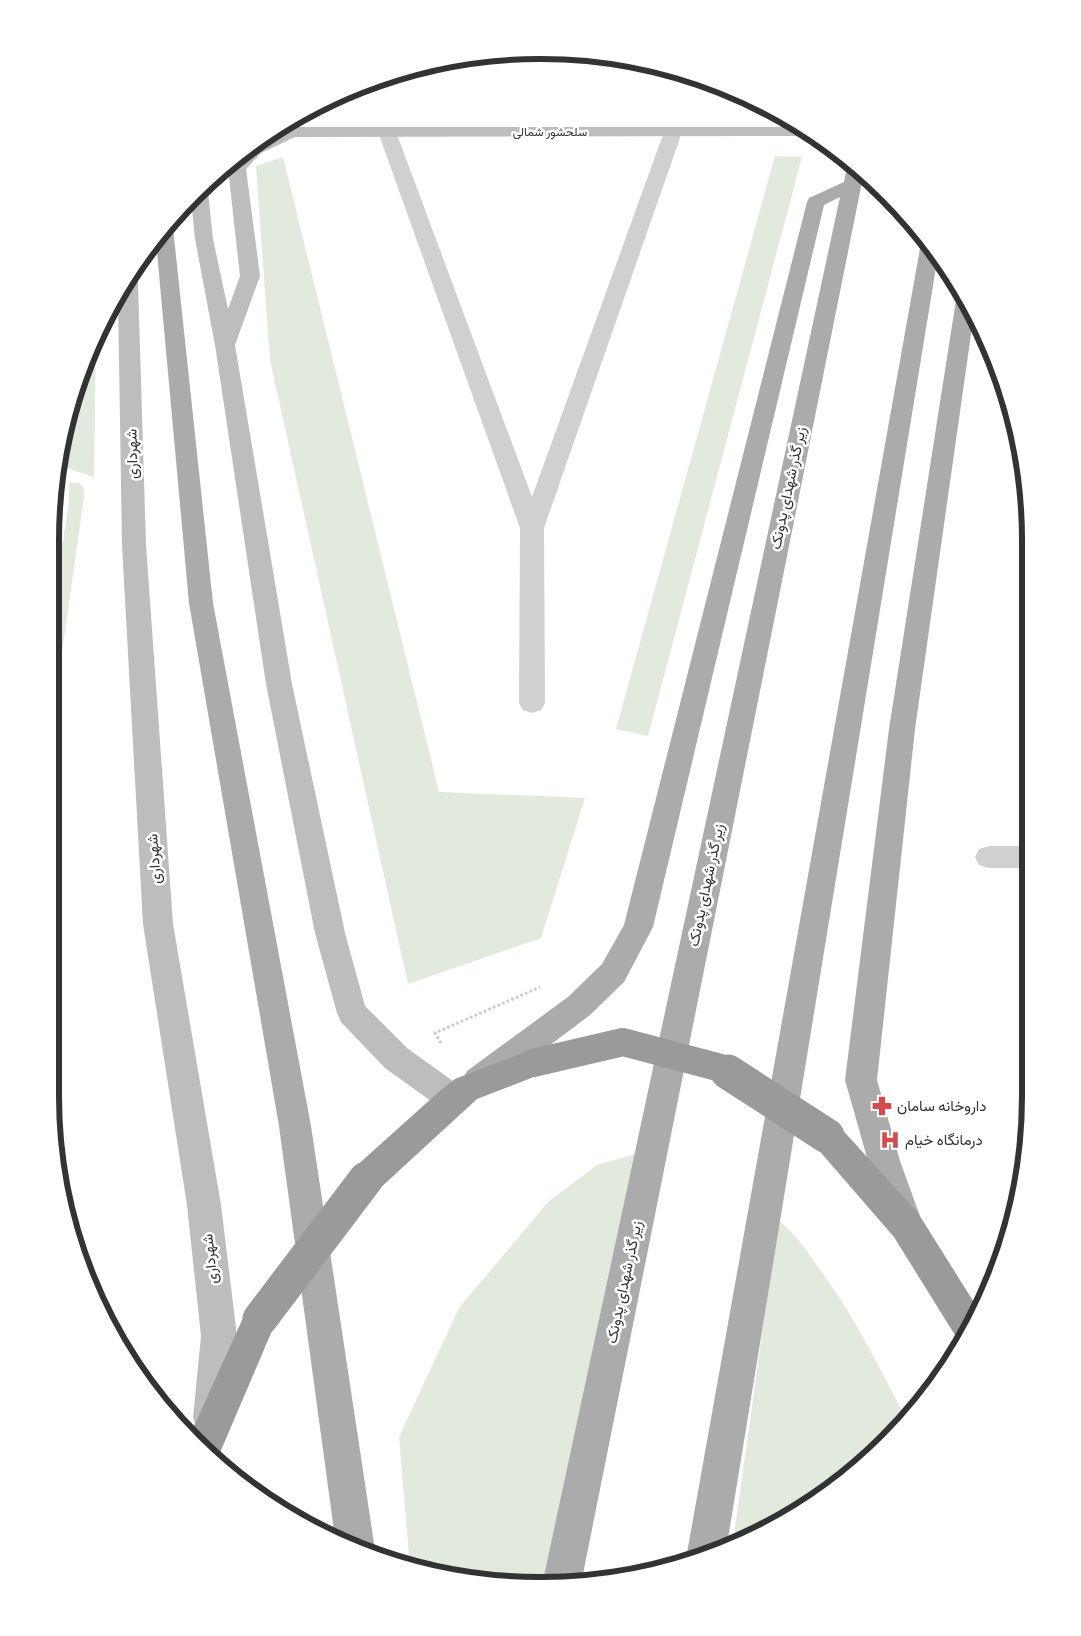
<svg xmlns="http://www.w3.org/2000/svg" width="1081" height="1636" font-family="Cabin,Vazirmatn,sans-serif">
<rect width="100%" height="100%" fill="#fff"/>
<g fill="#e2e9dd">
<polygon points="775,156 802,157 648,736 616,729"/>
<polygon points="283,157 439,792 585,798 541,938 408,984 270,360 256,166"/>
<polygon points="96,335 94,477 67,468 78,384"/>
<polygon points="69,482 79,483 84,488 84,497 54,709 54,596 69,503"/>
<path d="M635,1154L542,1585C496,1585 453,1579 410,1566L399,1437L459,1308L548,1202L597,1165Z"/>
<path d="M778,1220C794,1232 804,1247 815,1263C852,1312 879,1366 907,1421L839,1484L786,1520L733,1542Z"/>
</g>
<g fill="none" stroke-linecap="round" stroke-linejoin="round">
<polyline stroke="#cacaca" stroke-width="3" stroke-dasharray="2.5 2.5" stroke-linecap="butt" points="441,1043 435,1033 540,987"/>
<g fill="#d0d0d0" fill-rule="evenodd">
<polygon points="387,127 393,128 396,132 532,497 664,132 667,128 673,127 679,128 682,132 544,528 545,703 541,710 532,713 523,710 519,703 520,528 378,132 381,128"/>
<polygon points="989,846 1028,846 1028,868 989,868 979,865 975,857 979,849"/>
</g>
<g fill="#bdbdbd" fill-rule="evenodd">
<polygon points="284,125 292,127 801,127 814,136 295,137 261,153 246,169 260,276 235,345 292,684 345,933 365,1006 407,1048 464,1089 469,1099 464,1109 453,1114 442,1109 385,1068 341,1022 337,1013 315,933 266,684 215,345 195,239 191,199 203,188 208,192 213,239 228,309 240,276 228,168 245,150 275,133 272,133"/>
<polygon points="131,278 135,279 138,283 146,545 173,924 221,1205 237,1336 229,1418 224,1431 211,1436 198,1431 193,1418 201,1336 187,1205 143,924 122,545 118,297"/>
</g>
<g fill="#ababab" fill-rule="evenodd">
<polygon points="850,162 864,172 581,1584 542,1585 840,197 824,205 653,927 624,982 590,1015 489,1091 478,1095 467,1091 462,1081 467,1071 568,997 602,964 624,925 807,202 809,198 844,182 847,166"/>
<polygon points="168,223 173,228 213,603 311,1126 375,1550 373,1555 353,1549 335,1538 279,1126 189,603 156,241"/>
<polygon points="926,238 938,255 727,1545 690,1560 687,1553 921,243"/>
<polygon points="963,295 974,313 915,729 877,1080 900,1161 921,1219 916,1230 904,1235 892,1230 868,1161 845,1080 889,729 956,300 959,296"/>
</g>
<g fill="#9a9a9a" fill-rule="evenodd">
<polygon points="533,1049 544,1053 549,1063 544,1073 477,1099 378,1190 366,1195 354,1190 350,1179 354,1168 442,1089 455,1079"/>
<polygon points="827,1121 838,1125 918,1213 980,1312 961,1342 958,1340 894,1237 816,1147 811,1136 816,1125"/>
<polygon points="260,1302 272,1307 277,1319 216,1462 189,1437 248,1307"/>
</g>
<polyline stroke="#9a9a9a" stroke-width="28" points="533,1063 623,1042 721,1068 730,1074"/>
<g stroke="#9a9a9a" stroke-width="35">
<polyline points="728,1072 827,1136"/>
<polyline points="260,1319 366,1179"/>
</g>
</g>
<defs>
<symbol id="pharmacy-bare" viewBox="-9 -9 18 18"><path d="M-2-6h4v4h4v4h-4v4h-4v-4h-4v-4h4Z" fill="#d44b4d" stroke="#fff" stroke-width="2.5" paint-order="stroke"/></symbol>
<symbol id="hospital-bare" viewBox="-9 -9 18 18"><path d="M-5-5h3v3.5h4V-5h3V5h-3V1.5h-4V5h-3Z" fill="#d44b4d" stroke="#fff" stroke-width="2.5" paint-order="stroke"/></symbol>
</defs>
<g fill-rule="evenodd">
<use href="#pharmacy-bare" x="868" y="1092" width="28" height="28"/>
<use href="#hospital-bare" x="876" y="1126" width="28" height="28"/>
</g>
<g text-anchor="middle" stroke-width="5" stroke-linejoin="round" paint-order="stroke">
<g font-size="12" fill="#333" stroke="#fff">
<text x="550" y="136">سلحشور شمالی</text>
</g>
<g font-size="15" fill="#333" stroke="#fff">
<text transform="translate(132 454) rotate(-91)" y="5">شهرداری</text>
<text transform="translate(788 488) rotate(-78)" y="5">زیر گذر شهدای پدونک</text>
<text transform="translate(154 859) rotate(-94)" y="5">شهرداری</text>
<text transform="translate(706 885) rotate(-78)" y="5">زیر گذر شهدای پدونک</text>
<text transform="translate(210 1259) rotate(-96)" y="5">شهرداری</text>
<text transform="translate(624 1282) rotate(-78)" y="5">زیر گذر شهدای پدونک</text>
</g>
<g font-size="15" fill="#333" stroke="#fff" text-anchor="start">
<text x="897" y="1111">داروخانه سامان</text>
<text x="905" y="1145">درمانگاه خیام</text>
</g>
</g>
<path d="M0 0H1081V1636H0ZM540 59H541A481 481 0 0 1 1022 540V1096A481 481 0 0 1 541 1577H540A481 481 0 0 1 59 1096V540A481 481 0 0 1 540 59Z" fill="#fff" fill-rule="evenodd"/>
<path fill="none" stroke="#333" stroke-width="6" d="M540 59H541A481 481 0 0 1 1022 540V1096A481 481 0 0 1 541 1577H540A481 481 0 0 1 59 1096V540A481 481 0 0 1 540 59Z"/>
</svg>
